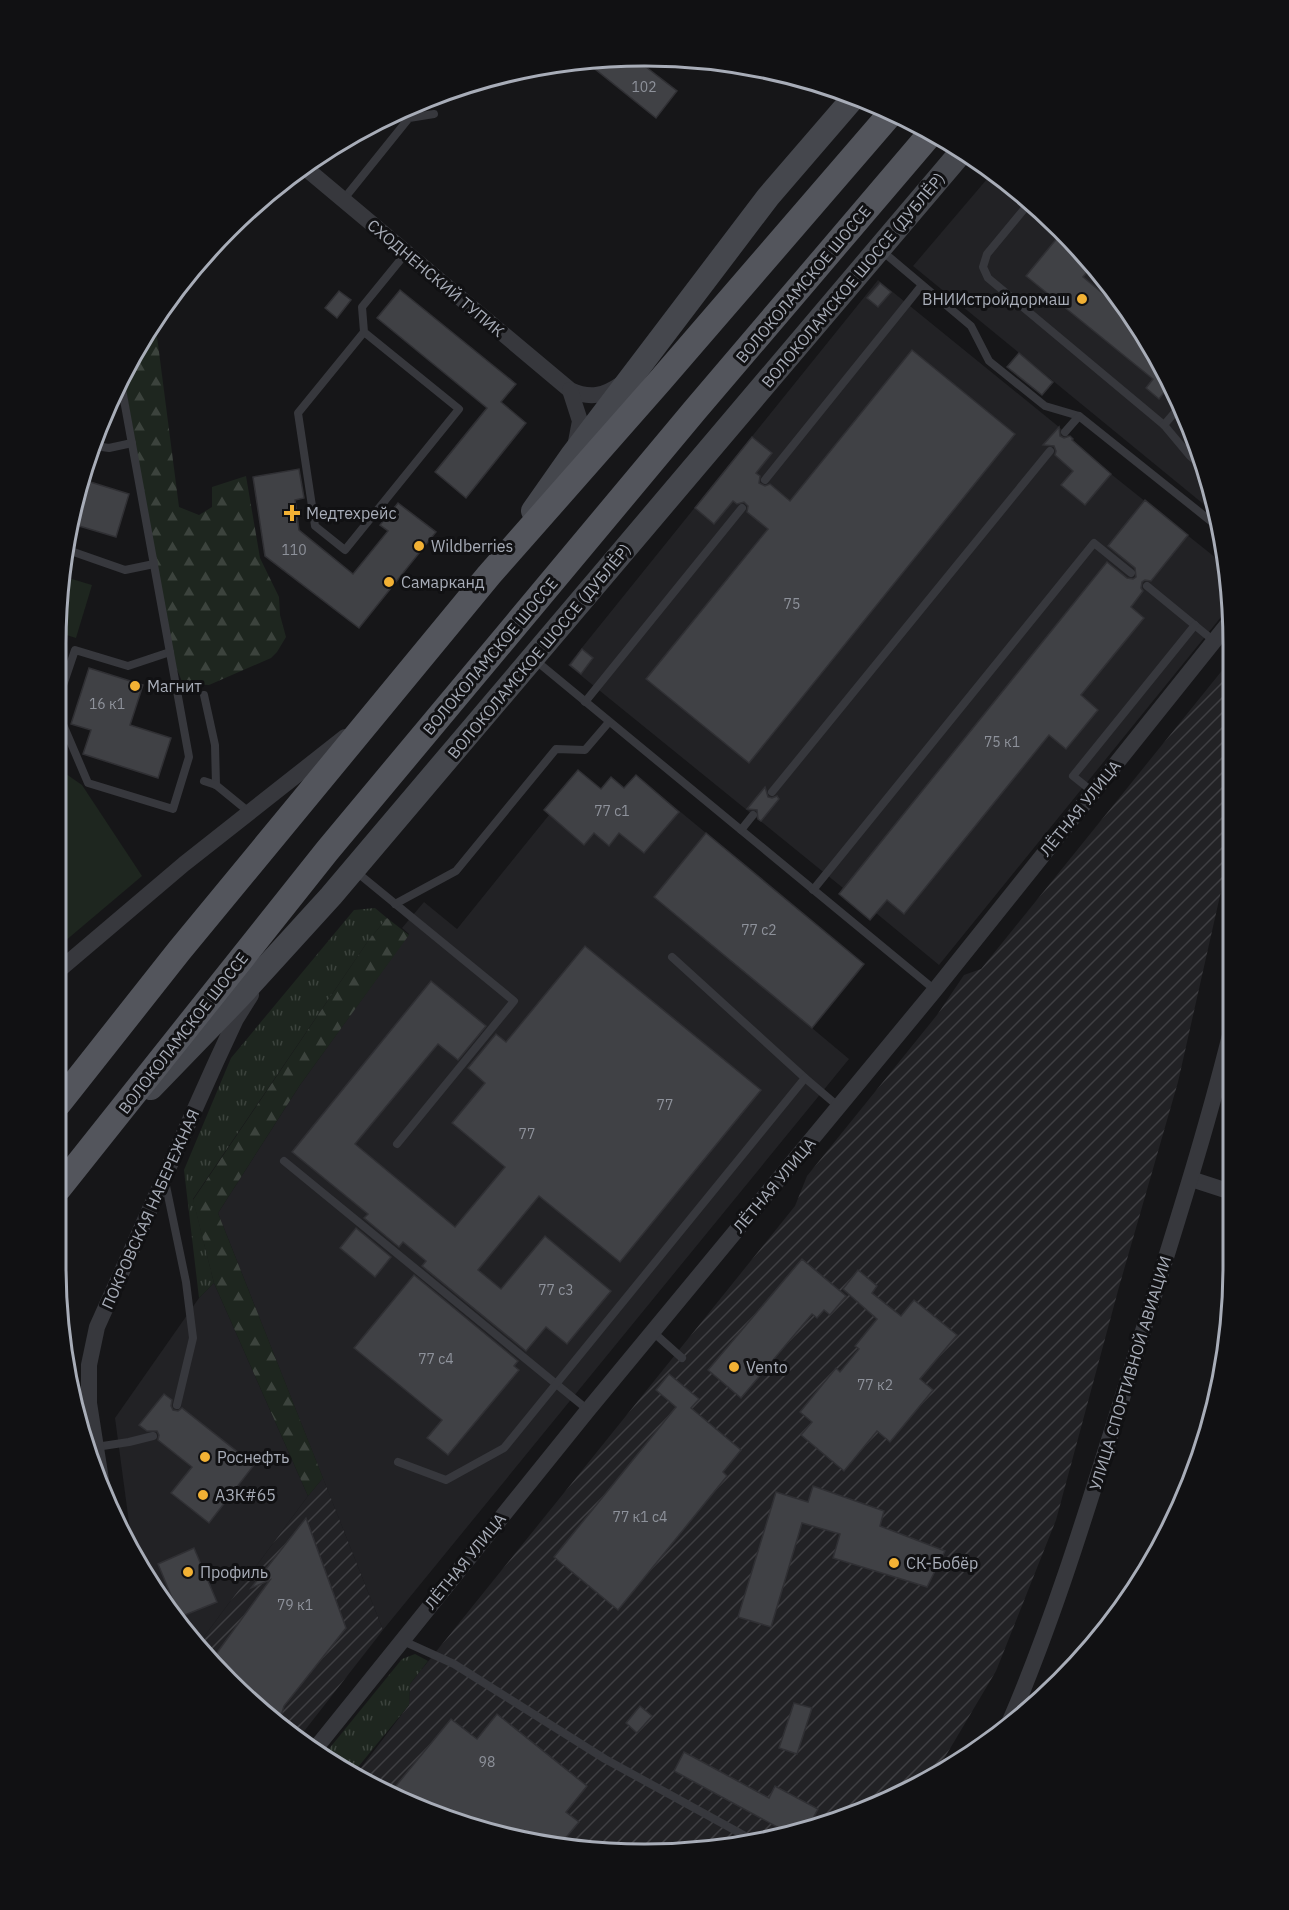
<svg xmlns="http://www.w3.org/2000/svg" width="1289" height="1910" font-family="'IBM Plex Sans',sans-serif">
<defs>
<pattern id="industrial-furrows" width="10" height="10" patternUnits="userSpaceOnUse" patternTransform="scale(1.5)"><rect width="10" height="10" fill="#222225"/><path d="M-1 1l2-2M0 10L10 0M9 11l2-2" fill="none" stroke="#3f3f43"/></pattern>
<pattern id="grass-tufts" width="24" height="20" patternUnits="userSpaceOnUse" patternTransform="scale(1.5)"><rect width="24" height="20" fill="#1e261f"/><path d="M3 7l-1-3M5 7V3M7 7l1-3M15 17l-1-3M17 17v-4M19 17l1-3" fill="none" stroke="#3c433d"/></pattern>
<pattern id="forest-firs" width="22" height="20" patternUnits="userSpaceOnUse" patternTransform="scale(1.5)"><rect width="22" height="20" fill="#1e261f"/><path d="M5 1l3.5 6h-7zM16 11l3.5 6h-7z" fill="#3c433d"/></pattern>
</defs>
<rect width="100%" height="100%" fill="#161618"/>
<g fill="#222225">
<polygon points="993,172 1061,228 1134,317 1189,419 1218,516 913,266"/>
<polygon points="878,280 1059,427 1073,439 1072,441 1111,474 1226,566 1230,606 939,965 876,913 870,920 839,894 843,888 568,665"/>
<polygon points="578,770 601,789 611,778 624,788 636,775 864,964 812,1028 849,1059 383,1630 218,1213 300,1085 409,934 402,928 424,902 457,929 549,815 544,810"/>
<polygon points="214,1283 308,1496 198,1645 155,1593 132,1545 115,1418 199,1298"/>
</g>
<g fill="url(#industrial-furrows)">
<polygon points="1233,657 1233,838 1178,1082 1119,1287 1056,1520 996,1671 932,1779 834,1823 760,1843 606,1853 529,1843 419,1810 357,1773 409,1705 410,1684 795,1206 807,1176 937,1015 964,975 981,969"/>
<polygon points="323,1478 383,1630 298,1739 286,1733 228,1682 198,1645 308,1496"/>
</g>
<g fill="url(#grass-tufts)">
<polygon points="375,908 387,918 368,941 193,1199 214,1283 199,1298 184,1170 231,1058 354,910"/>
<polygon points="415,1654 428,1661 410,1684 409,1705 354,1772 324,1755 402,1659"/>
</g>
<g fill="url(#forest-firs)">
<polygon points="155,321 179,507 199,515 212,507 212,487 246,476 260,558 279,597 280,615 286,637 277,652 271,658 209,685 183,684 174,662 123,373"/>
<polygon points="387,918 409,935 300,1085 218,1213 323,1478 308,1496 214,1283 193,1200 368,941"/>
</g>
<g fill="#1e261f">
<polygon points="62,576 92,585 76,638 57,632"/>
<polygon points="56,767 82,785 142,876 58,947"/>
</g>
<g fill="#404145" stroke="#303034" stroke-width="1.5">
<polygon points="633,57 677,91 656,118 585,61"/>
<polygon points="1063,231 1092,266 1083,277 1137,322 1178,400 1166,390 1159,399 1146,388 1153,379 1026,276"/>
<polygon points="880,283 891,292 878,307 867,298"/>
<polygon points="400,290 516,384 501,402 526,423 466,498 435,472 487,408 377,318"/>
<polygon points="339,291 351,300 337,318 325,308"/>
<polygon points="912,350 1015,434 749,763 646,679 768,529 747,512 748,506 744,502 737,504 733,501 714,524 695,508 752,437 772,453 756,473 760,476 759,483 765,486 770,484 790,501"/>
<polygon points="1019,353 1053,382 1042,395 1007,367"/>
<polygon points="1059,427 1060,436 1064,438 1070,436 1073,439 1072,440 1111,474 1085,505 1061,485 1073,471 1055,455 1056,451 1054,446 1043,445"/>
<polygon points="299,469 304,498 295,500 299,530 353,574 388,531 380,525 398,503 436,532 359,628 265,556 253,477"/>
<polygon points="84,480 129,494 116,537 69,523"/>
<polygon points="1145,500 1188,535 1151,581 1145,580 1142,582 1141,588 1143,591 1131,607 1144,618 1081,695 1098,710 1066,749 1049,735 904,914 887,900 870,920 839,894 1107,562 1127,578 1133,579 1136,577 1135,568 1108,546"/>
<polygon points="582,649 593,658 581,674 570,665"/>
<polygon points="89,668 143,685 130,725 171,738 158,778 83,754 91,730 71,724"/>
<polygon points="578,770 601,789 611,777 624,788 636,775 679,812 644,853 619,833 609,846 594,833 584,845 544,810"/>
<polygon points="765,787 768,797 772,798 777,796 779,799 761,821 758,819 757,810 747,809"/>
<polygon points="706,833 864,964 812,1028 654,897"/>
<polygon points="585,946 761,1090 620,1262 539,1196 478,1270 501,1289 545,1236 611,1291 567,1344 546,1327 526,1351 422,1266 426,1261 403,1242 399,1247 364,1218 368,1214 292,1152 431,981 486,1026 458,1060 438,1044 355,1144 455,1227 505,1167 452,1123 485,1083 468,1068 496,1034 506,1042"/>
<polygon points="356,1228 391,1257 375,1277 340,1248"/>
<polygon points="802,1259 846,1296 830,1315 824,1310 817,1318 812,1314 741,1398 708,1370"/>
<polygon points="858,1270 877,1286 872,1293 901,1316 914,1300 957,1335 920,1379 933,1390 890,1442 877,1431 844,1471 801,1435 812,1422 800,1412 836,1368 840,1372 859,1349 855,1346 877,1319 843,1289"/>
<polygon points="414,1275 518,1361 514,1366 519,1370 448,1455 427,1438 442,1420 354,1348"/>
<polygon points="669,1374 699,1399 691,1408 741,1450 723,1472 727,1476 618,1610 554,1557 676,1407 656,1390"/>
<polygon points="164,1394 172,1400 171,1406 173,1410 178,1411 182,1408 254,1465 209,1523 171,1493 192,1467 158,1440 159,1435 157,1431 147,1431 139,1425"/>
<polygon points="813,1486 884,1511 880,1526 945,1551 927,1587 833,1558 840,1534 802,1523 771,1627 738,1617 776,1492 808,1502"/>
<polygon points="306,1518 346,1628 284,1706 278,1726 228,1682 211,1661 270,1580 251,1588"/>
<polygon points="194,1548 217,1602 180,1617 158,1564"/>
<polygon points="794,1703 812,1708 797,1754 779,1748"/>
<polygon points="640,1706 652,1716 637,1733 626,1723"/>
<polygon points="497,1714 587,1786 566,1812 579,1822 558,1847 529,1843 419,1810 390,1793 451,1719 477,1739"/>
<polygon points="684,1752 769,1798 775,1786 818,1809 806,1831 792,1835 674,1771"/>
</g>
<g fill="none" stroke-linecap="round" stroke-linejoin="round">
<g stroke="#37383d" stroke-width="8">
<polyline points="343,200 409,118 434,114"/>
<polyline points="1030,202 987,254 983,267 988,278 1164,425 1190,456 1203,467"/>
<polyline points="882,251 971,326 989,361 1045,406 1079,416 1222,530"/>
<polyline points="364,332 298,413 315,526 345,550 459,409 364,332 362,307 406,253"/>
<polyline points="1164,425 1181,405"/>
<polyline points="1065,432 1079,416"/>
<polyline points="95,446 109,448 132,443"/>
<polyline points="765,480 922,285"/>
<polyline points="65,549 125,570 154,564"/>
<polyline points="1147,586 1214,641"/>
<polyline points="535,660 935,990"/>
<polyline points="204,695 215,745 216,785"/>
<polyline points="585,702 742,508"/>
<polyline points="56,706 75,650 128,666 170,652"/>
<polyline points="56,708 88,783 173,809 189,757 120,378"/>
<polyline points="204,781 216,785 249,812"/>
<polyline points="772,792 1050,451"/>
<polyline points="1093,792 1073,776 1195,625"/>
<polyline points="741,830 753,815"/>
<polyline points="354,870 514,1001 397,1144"/>
<polyline points="813,890 1094,543 1131,573"/>
<polyline points="395,904 456,871 556,749 585,750 609,722"/>
<polyline points="672,957 805,1078 839,1107"/>
<polyline points="284,1161 588,1410"/>
<polyline points="165,1181 186,1282 193,1338 177,1405"/>
<polyline points="653,1332 682,1358"/>
<polyline points="96,1447 129,1442 153,1436"/>
<polyline points="398,1462 446,1480 504,1448 805,1078"/>
<polyline points="401,1640 454,1664 605,1759 758,1843"/>
</g>
<g stroke="#37383d" stroke-width="16">
<path d="M303,166L570,390C590,399 604,396 621,384"/>
<polyline points="570,390 580,421 575,447"/>
<polyline points="58,971 184,864 345,737"/>
<polyline points="1191,1179 1234,1193"/>
<polyline points="102,1486 89,1403 89,1365 97,1327 216,1062 236,1019 251,995"/>
<path d="M1010,1721C1058,1609 1093,1490 1130,1373C1166,1256 1205,1139 1234,1019"/>
<polyline points="315,1749 588,1410 935,990 1231,620"/>
</g>
<g stroke="#45474d" stroke-width="24">
<polyline points="533,511 573,454 768,197 855,96"/>
<polyline points="151,1088 239,997 331,896 963,150"/>
</g>
<g stroke="#53555c" stroke-width="26">
<polyline points="59,1103 179,951 489,575 659,382 892,112"/>
<polyline points="59,1188 327,851 695,410 931,133"/>
</g>
</g>
<g fill="#f2b134" stroke="#111113" stroke-width="2">
<circle cx="1082" cy="299" r="6"/>
<path d="M289 504h6v6h6v6h-6v6h-6v-6h-6v-6h6z"/>
<circle cx="419" cy="546" r="6"/>
<circle cx="389" cy="582" r="6"/>
<circle cx="135" cy="686" r="6"/>
<circle cx="734" cy="1367" r="6"/>
<circle cx="205" cy="1457" r="6"/>
<circle cx="203" cy="1495" r="6"/>
<circle cx="894" cy="1563" r="6"/>
<circle cx="188" cy="1572" r="6"/>
</g>
<g text-anchor="middle" stroke-width="6" stroke-linejoin="round" paint-order="stroke">
<g font-size="14" fill="#8e929b">
<text x="644" y="92">102</text>
<text x="294" y="555">110</text>
<text x="792" y="609">75</text>
<text x="107" y="709">16 к1</text>
<text x="1002" y="747">75 к1</text>
<text x="612" y="816">77 с1</text>
<text x="759" y="935">77 с2</text>
<text x="665" y="1110">77</text>
<text x="527" y="1139">77</text>
<text x="556" y="1295">77 с3</text>
<text x="436" y="1364">77 с4</text>
<text x="875" y="1390">77 к2</text>
<text x="640" y="1522">77 к1 с4</text>
<text x="295" y="1610">79 к1</text>
<text x="487" y="1767">98</text>
</g>
<g font-size="16" fill="#a8adb8" stroke="#111113">
<text transform="translate(436 278) rotate(40)" y="6">СХОДНЕНСКИЙ ТУПИК</text>
<text transform="translate(853 280) rotate(-50)" y="6">ВОЛОКОЛАМСКОЕ ШОССЕ (ДУБЛЁР)</text>
<text transform="translate(803 284) rotate(-50)" y="6">ВОЛОКОЛАМСКОЕ ШОССЕ</text>
<text transform="translate(539 651) rotate(-50)" y="6">ВОЛОКОЛАМСКОЕ ШОССЕ (ДУБЛЁР)</text>
<text transform="translate(490 656) rotate(-50)" y="6">ВОЛОКОЛАМСКОЕ ШОССЕ</text>
<text transform="translate(1080 808) rotate(-51)" y="6">ЛЁТНАЯ УЛИЦА</text>
<text transform="translate(183 1033) rotate(-52)" y="6">ВОЛОКОЛАМСКОЕ ШОССЕ</text>
<text transform="translate(774 1185) rotate(-50)" y="6">ЛЁТНАЯ УЛИЦА</text>
<text transform="translate(150 1209) rotate(-66)" y="6">ПОКРОВСКАЯ НАБЕРЕЖНАЯ</text>
<text transform="translate(1130 1373) rotate(-73)" y="6">УЛИЦА СПОРТИВНОЙ АВИАЦИИ</text>
<text transform="translate(465 1561) rotate(-51)" y="6">ЛЁТНАЯ УЛИЦА</text>
</g>
<g font-size="16" fill="#a8adb8" stroke="#111113" text-anchor="start">
<text x="1070" y="305" text-anchor="end">ВНИИстройдормаш</text>
<text x="306" y="519">Медтехрейс</text>
<text x="431" y="552">Wildberries</text>
<text x="401" y="588">Самарканд</text>
<text x="147" y="692">Магнит</text>
<text x="746" y="1373">Vento</text>
<text x="217" y="1463">Роснефть</text>
<text x="215" y="1501">АЗК#65</text>
<text x="906" y="1569">СК-Бобёр</text>
<text x="200" y="1578">Профиль</text>
</g>
</g>
<path d="M0 0H1289V1910H0ZM644 66H645A578 578 0 0 1 1223 644V1266A578 578 0 0 1 645 1844H644A578 578 0 0 1 66 1266V644A578 578 0 0 1 644 66Z" fill="#111113" fill-rule="evenodd"/>
<path fill="none" stroke="#a8adb8" stroke-width="3" d="M644 66H645A578 578 0 0 1 1223 644V1266A578 578 0 0 1 645 1844H644A578 578 0 0 1 66 1266V644A578 578 0 0 1 644 66Z"/>
</svg>
